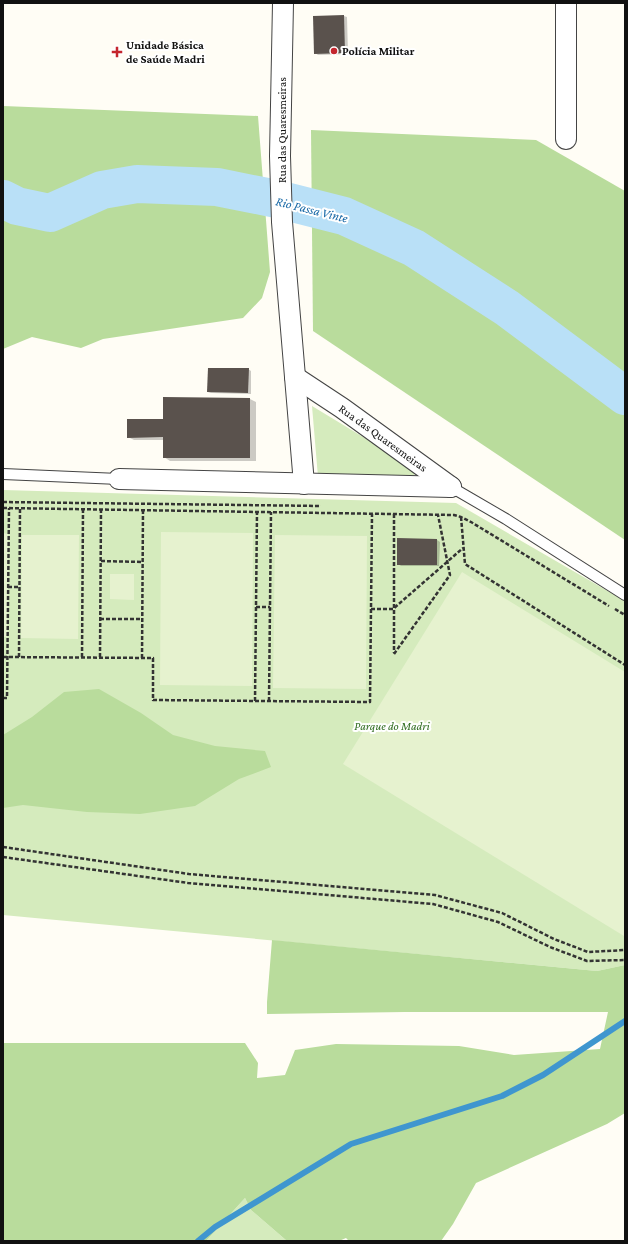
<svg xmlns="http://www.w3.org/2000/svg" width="628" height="1244" font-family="'Crimson Pro',serif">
<rect width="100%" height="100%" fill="#fffdf5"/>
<g fill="#d5ebbd">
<polygon points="312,406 406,463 415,472 414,478 318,477"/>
<polygon points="3,490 456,503 625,601 625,965 597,971 3,915"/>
<polygon points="245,1198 251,1210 287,1241 206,1241"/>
</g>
<g fill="#b9dc9c">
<polygon points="3,106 258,116 270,272 262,298 243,318 103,339 81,348 32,337 3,349"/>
<polygon points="311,130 536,140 625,191 625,540 313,331"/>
<polygon points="99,689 141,713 173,735 215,746 265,751 271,767 239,779 195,806 140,814 87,812 23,805 3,808 3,735 32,717 64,692"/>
<polygon points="272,940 597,971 625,965 625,1113 607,1124 476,1183 453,1224 441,1241 349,1241 346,1238 339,1241 287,1241 251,1210 245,1198 206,1241 3,1241 3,1043 245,1043 258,1063 257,1078 285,1075 295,1050 336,1044 459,1046 514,1055 600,1049 608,1012 405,1012 267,1014 267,1002"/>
</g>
<g fill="#e6f2cf">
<polygon points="161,532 253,533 252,686 160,685"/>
<polygon points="3,533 8,534 7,637 3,637"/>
<polygon points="22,535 79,535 78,639 21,638"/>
<polygon points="275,535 367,536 366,689 273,688"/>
<polygon points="462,572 625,672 624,936 343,764"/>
<polygon points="110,574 134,574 134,600 110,599"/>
</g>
<g fill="#0003">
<polygon points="344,16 347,17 348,54 318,55 315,53 314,17"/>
<polygon points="248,369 251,371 251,394 211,393 208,392"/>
<polygon points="164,398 250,399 256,402 256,461 170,461 164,457 164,440 134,440 128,437 164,420"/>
<polygon points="437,540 440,542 439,566 401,566 398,564"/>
</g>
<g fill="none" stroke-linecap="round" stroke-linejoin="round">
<polyline stroke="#3f96cf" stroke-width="6" points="198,1241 215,1227 351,1144 502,1096 543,1075 625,1021"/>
<polyline stroke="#b9e0f7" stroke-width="38" points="3,199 17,206 50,213 102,190 137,184 217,187 277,199 344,216 414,248 507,308 625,396"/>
</g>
<g fill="#5a524d">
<polygon points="344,15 345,53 314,54 313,16"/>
<polygon points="208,368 249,368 248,393 207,392"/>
<polygon points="163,397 250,398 250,458 163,458 163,437 127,438 127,419 163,419"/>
<polygon points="397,538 437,539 437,565 397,565"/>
</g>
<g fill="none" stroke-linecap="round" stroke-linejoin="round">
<defs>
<g id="lane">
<polyline points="3,474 119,479"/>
<polyline points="451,487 506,519 625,595"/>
</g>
<g id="street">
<polyline points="283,3 280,156 282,222 304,484"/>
<polyline points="566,139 566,3"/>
<polyline points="295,377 342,408 451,487"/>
<polyline points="119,479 451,487"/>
</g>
</defs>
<use href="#lane" stroke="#444" stroke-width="12"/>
<use href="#street" stroke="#444" stroke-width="22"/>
<g stroke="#333" stroke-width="2.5" stroke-dasharray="4 2" stroke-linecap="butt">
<polyline points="3,502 321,506"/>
<polyline points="3,508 454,515 461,517 471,522 609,606"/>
<polyline points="394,514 394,653"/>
<polyline points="461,517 465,564 625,665"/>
<polyline points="101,561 143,562"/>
<polyline points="8,587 19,587"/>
<polyline points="256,607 270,607"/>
<polyline points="371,609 393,609 463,548"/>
<polyline points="615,609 625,615"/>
<polyline points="100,619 142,619"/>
<polyline points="394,654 450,575 438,515"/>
<polyline points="3,657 153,658 153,700 370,702 372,514"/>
<polyline points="19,657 20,508"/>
<polyline points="82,657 83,509"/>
<polyline points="100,657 101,509"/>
<polyline points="142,658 143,509"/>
<polyline points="3,698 7,698 9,508"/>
<polyline points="255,701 257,512"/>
<polyline points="269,701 271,512"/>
<polyline points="3,847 189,874 435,895 502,913 554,939 588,952 625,950"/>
<polyline points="3,857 188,883 433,904 498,922 550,947 587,961 625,960"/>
</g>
<use href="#lane" stroke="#fff" stroke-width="10"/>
<use href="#street" stroke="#fff" stroke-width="20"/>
</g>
<g fill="#c4262e" stroke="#fff" stroke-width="1.5">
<circle cx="334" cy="51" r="4"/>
<path d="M115 46h4v4h4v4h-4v4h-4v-4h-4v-4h4z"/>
</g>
<g text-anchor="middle" stroke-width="4" stroke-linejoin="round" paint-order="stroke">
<g font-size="12" font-weight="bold" fill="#111" stroke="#fff" text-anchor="start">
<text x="126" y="49">Unidade Básica<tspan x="126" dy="14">de Saúde Madri</tspan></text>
<text x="342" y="55">Polícia Militar</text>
</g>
<g font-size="12" fill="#111" stroke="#fff">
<text transform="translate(282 130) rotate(-90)" y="4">Rua das Quaresmeiras</text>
<text transform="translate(383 438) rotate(36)" y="4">Rua das Quaresmeiras</text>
</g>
<g font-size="12" font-style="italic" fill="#2f6b1f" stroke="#fff">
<text x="392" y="730">Parque do Madri</text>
</g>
<g font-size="13" font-style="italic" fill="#1768a6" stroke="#fff">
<text transform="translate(312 209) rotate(14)" y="5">Rio Passa Vinte</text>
</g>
</g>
<rect width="628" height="1244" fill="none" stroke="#111111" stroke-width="8"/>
</svg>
